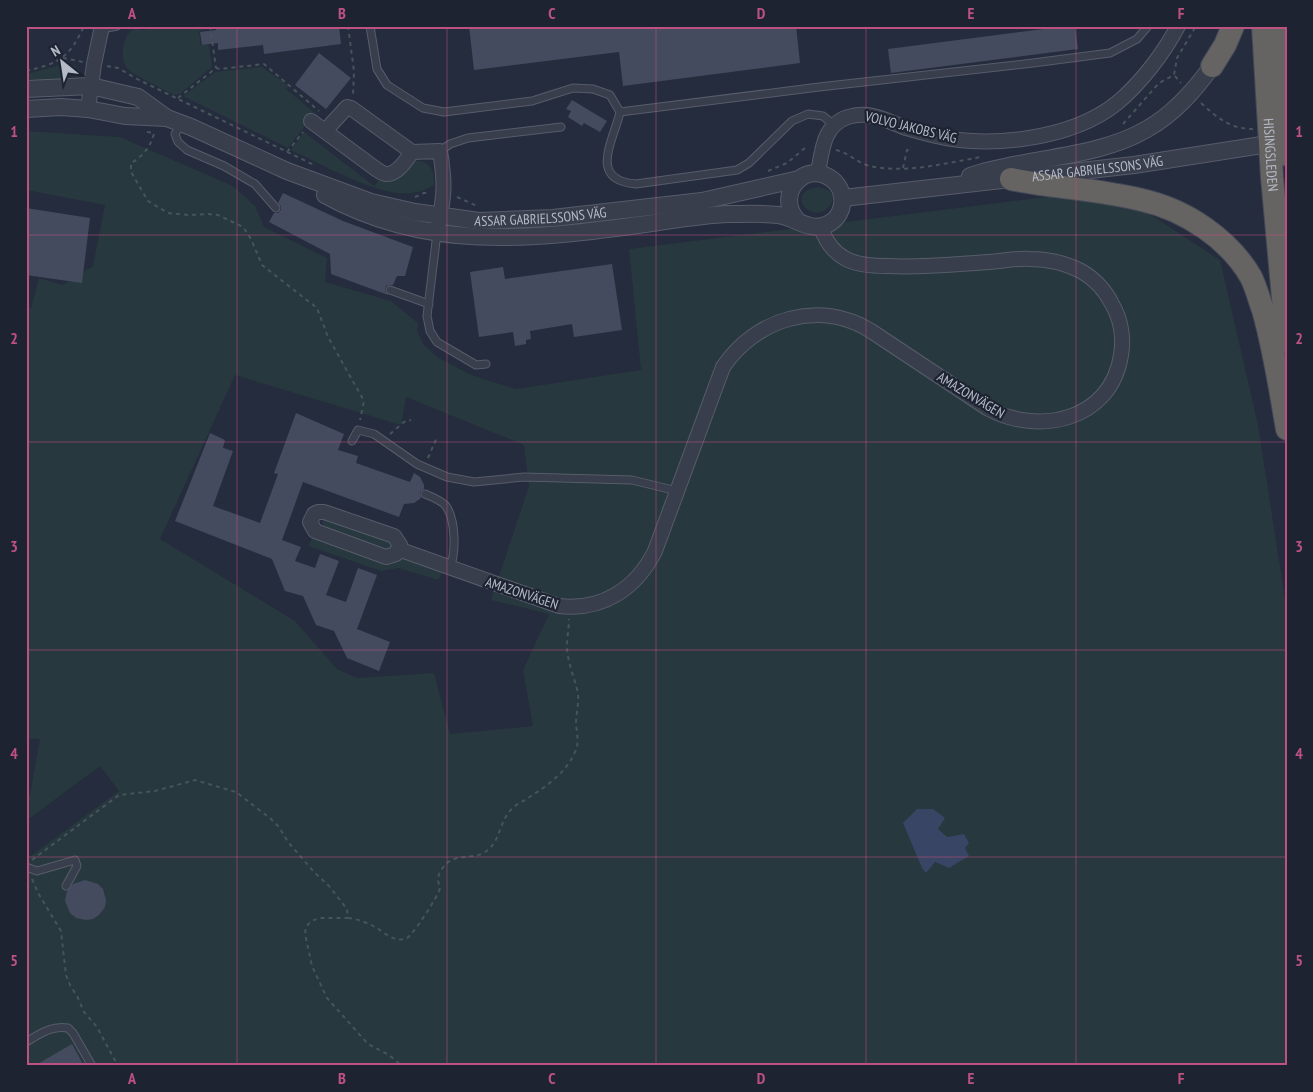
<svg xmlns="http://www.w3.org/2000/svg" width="1313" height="1092" font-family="'PT Sans Narrow',sans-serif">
<rect width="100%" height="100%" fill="#252c3d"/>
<g fill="#27383e" fill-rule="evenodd">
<path d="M179,26H206L207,30L199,31L201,45H209L212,67L180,94L175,95C166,91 131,74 127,68C122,61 122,52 124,44C126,36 129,30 138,27L139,30H142Z"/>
<path d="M61,65L77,66C68,85 43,79 26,79V74Z"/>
<polygon points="262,67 289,86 286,89 315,113 288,148 183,96 215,72"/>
<path d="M26,131L120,137L233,186L255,206L264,227L327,258L325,282L391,301L418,323L417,331L423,344L437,357L471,375L516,389L641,370L629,249L1111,189L1220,260L1258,425L1287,612V1066H26V856L28,858L119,791L100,766L26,821V798L30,795L40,739L26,738V308H31L39,278L63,285L93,266L105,205L26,190ZM235,375L401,425L406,397L524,445L529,486L491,600L549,614L523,670L533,726L450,734L434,673L357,678L337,669L295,621L160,539ZM933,809L937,830L968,856L949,868L935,862Z"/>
<path d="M304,132L374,186L381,178L384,182H391L414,161C429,159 436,172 434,185C428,189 420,192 412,193C380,198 321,164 291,150Z"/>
<path d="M819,187L830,191L833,196L832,202C817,231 779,192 819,187Z"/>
<polygon points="323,520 326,520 391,543 392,547 388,549 325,527 323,525"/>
<polygon points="312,538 387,563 405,558 440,570 441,576 438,580 399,568 381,571 311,547 309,545"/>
</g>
<polygon fill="#394564" points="917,809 933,809 945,818 938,829 947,837 964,834 969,843 965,848 969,856 949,868 935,862 926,873 922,868 903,823"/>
<g fill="#444b5f">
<polygon points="216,26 339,26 341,44 264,54 263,45 218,50 218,43 202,45 200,32 216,30"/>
<polygon points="469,26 796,26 800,63 623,86 619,52 474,70"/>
<polygon points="1067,26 1075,26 1078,49 891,73 888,49"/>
<polygon points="319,53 351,78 326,109 295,85"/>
<polygon points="572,100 607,121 600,132 584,123 582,126 568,117 571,111 566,109"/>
<polygon points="283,193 343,221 413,247 405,276 397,276 393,285 386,286 385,291 388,295 331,274 330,254 269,222 274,213 278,213 281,210 281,206 278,203"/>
<polygon points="26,208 90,218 82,283 26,275"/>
<polygon points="612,264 622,330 574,337 572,324 530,331 531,339 526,340 526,344 515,346 513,332 479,337 470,272 503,267 505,279"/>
<polygon points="296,413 344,434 338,450 358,456 356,463 410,482 414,473 420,477 424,485 424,489 420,492 421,498 414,503 404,504 399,517 303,482 282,540 301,547 295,561 315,568 320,554 339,561 326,595 346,602 358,568 377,575 357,629 390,642 379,671 347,658 334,631 316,625 303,596 285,591 272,559 175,521 210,433 225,440 223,448 233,451 213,506 260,523 278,474 274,473"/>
<polygon points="85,880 98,884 103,889 106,900 105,907 99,915 93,919 86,920 76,918 70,913 65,901 67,891 73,884"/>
<polygon points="72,1044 84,1066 34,1066"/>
</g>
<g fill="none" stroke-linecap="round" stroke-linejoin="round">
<defs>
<g id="service">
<polyline points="370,26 377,69 387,85 423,108 444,112 532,101 573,88 593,89 610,95 620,112"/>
<polyline points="102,29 117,26"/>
<polyline points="620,112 819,87 1033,63 1110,53 1137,39 1148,26"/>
<path d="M620,112C614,140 587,180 636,184L737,170L749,163L792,121L808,114L823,116L834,125"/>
<polyline points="181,124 175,134 178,142 187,150 224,166 255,184 276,208"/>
<polyline points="440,151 450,144 468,138 561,127"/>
<polyline points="437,233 427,316 430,331 437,342 476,365 486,364"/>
<polyline points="390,290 429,304"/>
<polyline points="352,441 358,430 374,434 417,464 447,477 474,482 524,477 632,480 677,491"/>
<path d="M425,494C432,497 441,500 446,506C456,521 456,552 450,568"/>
<polyline points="26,867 37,871 75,860 77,866 66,886"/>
<path d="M26,1042C40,1034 52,1025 68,1028L73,1033L92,1066"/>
</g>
<g id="minor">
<polyline points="88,109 94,64 102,26"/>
<path d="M311,121L376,169C379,171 383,174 387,174C398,174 407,159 412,152L351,108L347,107L325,131"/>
<path d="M412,152L440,151C445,181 445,195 438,225"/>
<path d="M818,173C822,151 823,125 848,117C869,110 887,121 906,128C914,130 923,133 932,135C987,149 1071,140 1117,103C1140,84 1164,53 1178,26"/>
<polygon points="318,512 324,512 394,536 400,545 396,554 386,557 315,531 310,522 314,514"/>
<path d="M398,549L559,606C602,611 636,589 655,551L723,367C756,318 820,299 871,331L987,408C1038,436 1111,421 1121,355C1124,338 1121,319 1112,304C1105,290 1095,279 1081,271C1065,263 1048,259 1030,259C1017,258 1003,261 989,262C955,264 921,268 887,266C874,266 857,265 846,259C833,252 825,240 821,227"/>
</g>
<g id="tertiary">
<polyline points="26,89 91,86 138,97 167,118"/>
<path id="s1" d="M26,109L61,107L88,109L125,116L167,118L191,127L287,171L371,202L415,212L479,221L553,218L702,201L799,179"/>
<path d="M970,176C1026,157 1096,159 1147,129C1174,114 1194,91 1212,66"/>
<path d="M325,195C427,251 528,240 638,225C668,221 699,215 729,214C744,214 762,213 778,215C795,217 810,233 828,224C845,216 847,192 833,180C806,158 774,194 797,220"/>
<path id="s2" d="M843,198L1134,165L1262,145"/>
</g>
<g id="trunk">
<path id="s3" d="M1263,26L1272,177L1287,342"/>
<polyline points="1279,26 1287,155"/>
<polyline points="1212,66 1225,45 1233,26"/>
<path d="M1011,179C1054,188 1099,189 1142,200C1186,210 1229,239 1251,277C1256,287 1259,299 1263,310C1274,348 1280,389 1287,429"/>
</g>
</defs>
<use href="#service" stroke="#575c6b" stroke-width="9"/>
<use href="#minor" stroke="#575c6b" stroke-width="16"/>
<use href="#tertiary" stroke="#575c6b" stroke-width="18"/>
<use href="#trunk" stroke="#444958" stroke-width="24"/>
<g stroke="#45555b" stroke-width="2" stroke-dasharray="4 4" stroke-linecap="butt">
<polyline points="210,26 216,68"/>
<polyline points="348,26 354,71 353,96"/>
<polyline points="63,58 83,62"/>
<polyline points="107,66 118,68 139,80 314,165"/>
<path d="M26,71C60,63 69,58 84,26"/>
<polyline points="1175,76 1181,83"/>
<polyline points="178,98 216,68 220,69 264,64 319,111"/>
<path d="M1201,103C1217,118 1231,129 1253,129"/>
<polyline points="1123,124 1159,83 1174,75 1177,58 1196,26"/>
<path d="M147,132L154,133C151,147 142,157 131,163V172L148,201L168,213L189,215L208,214L218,215L243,227L251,239L262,265L317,308L328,337L364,401L360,420"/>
<path d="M836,150C849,153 857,163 870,166C906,174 945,163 981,157"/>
<polyline points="287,152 303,132"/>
<polyline points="903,168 907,150 910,150 912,148"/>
<polyline points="768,171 787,163 805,148 809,148"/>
<polyline points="415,197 424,193 430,193"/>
<polyline points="457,197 477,206"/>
<polyline points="390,434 404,422 411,420"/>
<polyline points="428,458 437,437"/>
<polyline points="32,860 119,795 155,791 195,780 236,792 271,819 279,827 288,842 314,872 329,886 347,909 348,918 320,918 311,921 306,927 305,934 312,966 327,998 368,1044 389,1055 402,1066"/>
<polyline points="32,879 38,893 61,931 66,975 70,985 77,996 84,1012 97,1027 118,1066"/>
<path d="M348,918C358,919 368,923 377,928C386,934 395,943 407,938C413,935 439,895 440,888C440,885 438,883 438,880C438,874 442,868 446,864C458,853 473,860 485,852C500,843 499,823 510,811C514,805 522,802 528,798C547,786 567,772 576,750C579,741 577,734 576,724C576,714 579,704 578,694C575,678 567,662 567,646C567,637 569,628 569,619"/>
</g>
<use href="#service" stroke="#393e4d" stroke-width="7"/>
<use href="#minor" stroke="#393e4d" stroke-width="14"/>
<use href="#tertiary" stroke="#393e4d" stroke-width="16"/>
<use href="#trunk" stroke="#656462" stroke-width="22"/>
</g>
<path fill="none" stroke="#bd5181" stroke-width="1" stroke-opacity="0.55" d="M237,26V1066M447,26V1066M656,26V1066M866,26V1066M1076,26V1066M26,235H1287M26,442H1287M26,650H1287M26,857H1287"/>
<g text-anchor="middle" stroke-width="4.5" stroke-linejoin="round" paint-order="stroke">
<g font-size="14" fill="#b5bac8" stroke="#1e2332">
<text transform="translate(911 127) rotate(14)" y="5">VOLVO JAKOBS VÄG</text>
<text dy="5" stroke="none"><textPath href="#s3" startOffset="129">HISINGSLEDEN</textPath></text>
<text dy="5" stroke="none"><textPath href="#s2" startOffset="256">ASSAR GABRIELSSONS VÄG</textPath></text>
<text dy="5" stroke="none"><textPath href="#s1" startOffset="534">ASSAR GABRIELSSONS VÄG</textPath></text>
<text transform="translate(971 395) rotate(31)" y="5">AMAZONVÄGEN</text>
<text transform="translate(522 593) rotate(18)" y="5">AMAZONVÄGEN</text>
</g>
</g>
<rect width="1313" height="1092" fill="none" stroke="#1e2332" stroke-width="55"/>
<g transform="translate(62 62) rotate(330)" stroke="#1e2332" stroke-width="4" paint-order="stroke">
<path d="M0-4L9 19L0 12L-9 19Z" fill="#b5bac8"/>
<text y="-8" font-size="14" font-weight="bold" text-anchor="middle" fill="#b5bac8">N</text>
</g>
<rect x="28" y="28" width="1258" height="1036" fill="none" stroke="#bd5181" stroke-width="2"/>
<g font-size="16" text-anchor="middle" font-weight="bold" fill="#bd5181">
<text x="132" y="19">A</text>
<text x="342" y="19">B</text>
<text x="552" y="19">C</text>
<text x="761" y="19">D</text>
<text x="971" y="19">E</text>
<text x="1181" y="19">F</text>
<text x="14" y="137">1</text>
<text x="1299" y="137">1</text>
<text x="14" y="344">2</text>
<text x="1299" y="344">2</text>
<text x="14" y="552">3</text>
<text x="1299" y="552">3</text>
<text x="14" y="759">4</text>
<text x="1299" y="759">4</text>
<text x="14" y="966">5</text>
<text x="1299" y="966">5</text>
<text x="132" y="1084">A</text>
<text x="342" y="1084">B</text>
<text x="552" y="1084">C</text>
<text x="761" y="1084">D</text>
<text x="971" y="1084">E</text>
<text x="1181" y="1084">F</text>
</g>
</svg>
